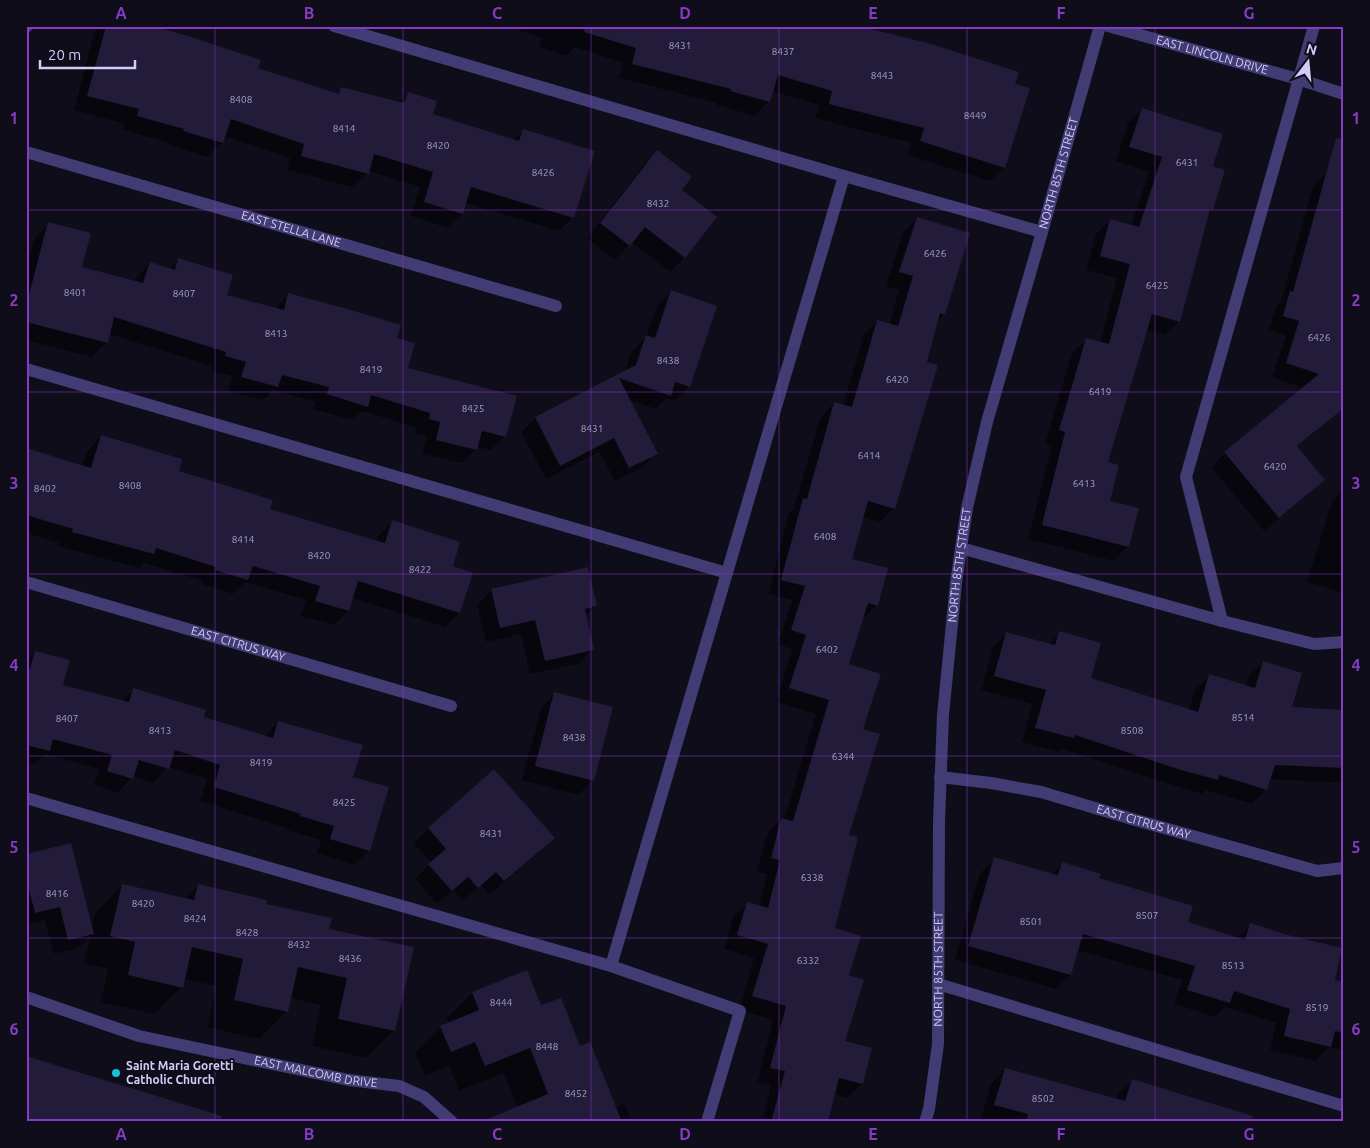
<svg xmlns="http://www.w3.org/2000/svg" width="1370" height="1148" font-family="Ubuntu,sans-serif">
<rect width="100%" height="100%" fill="#0f0d1a"/>
<g fill="#0007">
<polygon points="99,26 149,26 257,69 336,94 341,89 399,103 408,93 432,114 514,140 523,131 573,217 559,231 465,203 462,214 447,228 411,216 420,187 368,171 368,173 353,187 287,170 290,158 224,136 222,143 207,157 170,145 170,143 123,130 125,124 74,110 95,30"/>
<polygon points="522,26 854,26 1013,85 1004,167 990,181 907,155 911,143 815,118 819,105 772,91 769,101 755,116 717,105 717,103 619,78 623,63 575,47 566,56 539,47 542,38 520,31"/>
<polygon points="1142,109 1211,167 1211,209 1208,212 1179,321 1165,335 1146,330 1106,463 1109,501 1128,546 1114,561 1028,539 1052,446 1045,444 1072,353 1087,339 1100,343 1117,278 1086,270 1096,234 1110,220 1131,226 1149,172 1116,161 1128,123"/>
<polygon points="657,152 681,190 715,217 684,258 670,272 632,242 615,260 587,238 643,166"/>
<polygon points="1327,172 1328,419 1314,433 1296,448 1323,480 1309,494 1264,531 1211,467 1225,453 1304,388 1272,377 1286,336 1269,330 1276,307 1281,302 1313,186"/>
<polygon points="917,218 944,314 937,321 925,363 894,508 880,522 862,517 851,560 877,605 862,619 847,665 862,730 834,929 847,976 844,1042 862,1084 847,1098 834,1094 826,1122 762,1122 771,1085 757,1082 773,1020 739,1010 754,958 724,949 733,917 748,903 759,906 767,874 757,872 767,834 781,819 784,820 816,714 776,702 792,649 778,644 792,600 768,594 789,513 794,508 820,418 834,403 843,406 863,336 877,321 889,325 899,290 886,286 903,232"/>
<polygon points="49,223 80,268 135,282 136,278 150,263 169,269 179,259 225,296 274,309 288,295 396,339 406,369 505,436 491,450 477,447 476,449 462,463 422,454 427,436 415,433 417,428 362,411 352,420 313,409 315,402 273,390 263,400 228,391 232,376 211,371 212,366 109,334 106,343 92,357 26,340 26,269 35,238"/>
<polygon points="671,292 689,387 675,401 667,398 656,409 629,400 656,453 642,468 615,481 599,452 546,479 521,432 536,418 625,372 632,351 646,337 657,306"/>
<polygon points="101,436 177,472 268,510 376,542 378,536 393,521 451,567 472,574 459,613 445,627 352,598 348,611 334,625 301,616 306,600 245,582 233,594 202,584 203,581 144,563 139,568 58,546 59,543 26,533 26,449 82,466 87,451"/>
<polygon points="1344,489 1344,593 1307,582 1332,501"/>
<polygon points="492,590 596,606 585,616 593,649 579,664 530,674 521,634 486,642 477,605"/>
<polygon points="1007,633 1048,644 1060,633 1090,678 1189,711 1195,690 1209,676 1246,687 1249,676 1263,662 1291,708 1344,711 1344,783 1269,779 1266,789 1252,804 1206,790 1202,794 1166,783 1062,749 1059,752 1022,742 1032,704 981,690 993,647"/>
<polygon points="35,652 62,686 122,701 134,689 202,718 264,737 278,722 352,778 369,851 354,865 317,853 321,840 287,830 287,828 200,801 207,779 168,767 153,783 133,776 118,793 94,785 99,769 45,754 34,765 26,763 26,661"/>
<polygon points="555,693 612,708 593,781 578,795 522,780 541,708"/>
<polygon points="494,771 553,838 539,852 489,895 481,885 463,901 453,890 437,904 415,879 431,863 414,843 428,829"/>
<polygon points="26,855 91,928 95,913 122,885 185,899 198,886 264,905 328,930 412,948 394,1031 366,1058 312,1046 321,1005 290,998 287,1011 259,1039 207,1027 216,986 184,979 182,987 154,1014 101,1002 108,969 84,963 90,937 78,948 54,954 45,920 26,925"/>
<polygon points="995,859 1051,875 1062,864 1098,879 1186,923 1236,939 1251,924 1333,981 1344,984 1344,1051 1329,1047 1315,1061 1270,1050 1276,1023 1225,1007 1215,1017 1174,1004 1182,980 1077,950 1070,975 1056,989 955,960 980,873"/>
<polygon points="472,993 540,1007 580,1048 615,1108 624,1103 632,1122 499,1122 518,1108 504,1073 459,1091 449,1066 425,1076 415,1052 441,1027 449,1023 447,1018"/>
<polygon points="26,1057 238,1122 26,1122"/>
<polygon points="1005,1069 1117,1100 1118,1094 1133,1080 1203,1122 991,1122 981,1119 991,1084"/>
</g>
<g fill="#221b39">
<polygon points="106,26 154,26 191,37 261,60 258,68 339,94 341,87 404,103 408,92 437,101 433,114 519,141 523,129 595,151 574,218 471,187 463,214 424,202 433,172 374,154 369,174 301,156 304,144 231,119 223,143 183,131 184,129 137,116 139,109 87,96"/>
<polygon points="585,26 859,26 931,44 1019,72 1015,84 1030,88 1005,168 920,141 924,128 829,104 832,91 778,75 770,102 730,91 731,89 632,64 636,48 584,32"/>
<polygon points="1142,108 1223,134 1213,166 1225,170 1213,210 1210,209 1180,322 1152,314 1108,462 1119,465 1110,501 1139,508 1129,547 1042,525 1065,432 1059,430 1086,338 1109,344 1130,264 1100,256 1110,219 1139,227 1162,157 1129,147"/>
<polygon points="1336,138 1344,139 1344,408 1297,446 1325,480 1279,518 1224,452 1319,374 1286,363 1299,321 1283,316 1290,291 1293,292"/>
<polygon points="657,150 692,177 682,190 717,217 685,258 645,227 630,246 600,223"/>
<polygon points="917,217 970,233 945,315 940,313 927,362 938,365 895,509 868,501 852,559 888,568 878,606 868,603 849,664 881,674 863,729 880,734 849,835 858,837 835,928 861,936 849,975 864,980 845,1041 872,1048 863,1084 839,1078 828,1122 771,1122 785,1071 770,1068 786,1006 752,996 768,944 737,935 747,902 768,908 780,860 771,858 781,818 793,821 829,700 789,688 806,635 791,630 805,586 781,580 803,498 807,499 834,402 852,407 877,320 898,326 913,276 899,272"/>
<polygon points="48,222 91,233 82,267 143,283 150,262 175,270 178,258 233,275 227,295 284,310 288,293 351,310 401,325 397,338 415,343 408,368 517,396 506,437 482,431 477,450 436,440 440,422 429,419 430,413 371,395 368,407 327,394 329,387 282,375 278,387 241,377 246,362 225,356 226,352 114,317 108,343 26,322 26,306"/>
<polygon points="671,290 717,306 690,387 675,382 671,396 619,378 658,454 629,468 614,438 560,466 535,417 636,365 646,335 655,338"/>
<polygon points="101,435 182,459 179,471 273,500 270,509 385,543 392,520 460,542 453,566 473,573 460,613 358,581 349,611 315,601 320,586 253,566 248,580 215,570 216,567 156,548 154,554 72,532 73,529 26,515 26,448 91,468"/>
<polygon points="588,567 597,606 585,609 594,650 545,661 535,620 500,628 491,589"/>
<polygon points="1059,631 1101,643 1091,678 1198,712 1209,674 1255,688 1263,661 1302,673 1292,707 1344,710 1344,768 1275,765 1267,790 1219,775 1218,780 1181,770 1075,735 1074,738 1035,728 1046,690 994,676 1006,632 1055,645"/>
<polygon points="35,651 70,660 63,685 129,702 133,688 206,710 204,717 273,738 278,721 363,745 353,777 389,787 370,851 330,839 334,826 300,816 301,814 214,787 220,765 175,750 169,769 139,760 133,779 107,771 112,755 53,739 50,751 26,745 26,682"/>
<polygon points="554,692 613,707 594,781 535,766"/>
<polygon points="494,769 555,838 504,881 496,872 478,888 468,877 452,891 428,864 446,849 428,828"/>
<polygon points="71,843 94,934 68,940 60,907 35,913 26,878 26,854"/>
<polygon points="994,857 1058,875 1062,862 1101,874 1099,878 1193,906 1188,922 1245,940 1250,923 1288,935 1342,948 1335,980 1344,982 1344,1033 1335,1031 1331,1047 1284,1036 1290,1009 1234,991 1230,1003 1187,990 1195,966 1083,934 1071,975 968,946"/>
<polygon points="122,884 194,900 198,884 267,900 266,904 332,918 329,929 414,947 395,1031 338,1019 347,978 298,967 288,1012 234,1000 243,959 192,947 183,988 128,975 135,942 110,936"/>
<polygon points="527,970 541,1005 561,998 580,1046 590,1042 622,1122 483,1122 483,1121 548,1094 530,1048 485,1066 475,1042 451,1052 440,1026 479,1010 472,992"/>
<polygon points="26,1056 222,1116 221,1122 26,1122"/>
<polygon points="1005,1068 1125,1101 1132,1079 1253,1116 1252,1122 1026,1122 1028,1114 994,1105"/>
</g>
<g fill="none" stroke-linecap="round" stroke-linejoin="round">
<g stroke="#413d74" stroke-width="12">
<polyline points="334,26 844,176 1042,232"/>
<path id="s1" d="M1108,26L1298,79L1344,94"/>
<polyline points="26,27 27,26"/>
<path id="s2" d="M26,152L556,306"/>
<polyline points="26,369 727,573"/>
<polyline points="961,548 1222,621 1314,644 1344,642"/>
<path id="s3" d="M26,582L451,706"/>
<polyline points="1222,621 1186,477 1314,26"/>
<path id="s4" d="M940,777L991,783L1041,792L1132,819L1317,871L1344,868"/>
<polyline points="26,798 611,966 740,1011 707,1122"/>
<polyline points="611,966 844,176"/>
<polyline points="938,984 1344,1106"/>
<path id="s5" d="M26,997L139,1036L349,1080L399,1086L424,1097L452,1122"/>
<path id="s6" d="M925,1122L929,1109L938,1044L939,822L943,715L956,583L961,548L967,508L987,422L1042,232L1100,26"/>
</g>
</g>
<path fill="none" stroke="#843cc5" stroke-width="1" stroke-opacity="0.55" d="M215,26V1122M403,26V1122M591,26V1122M779,26V1122M967,26V1122M1155,26V1122M26,210H1344M26,392H1344M26,574H1344M26,756H1344M26,938H1344"/>
<circle fill="#18c0d9" stroke="#0f0d1a" stroke-width="2" cx="116" cy="1073" r="5"/>
<g text-anchor="middle" stroke-width="4" stroke-linejoin="round" paint-order="stroke">
<g font-size="10" fill="#a6a0c9">
<text x="680" y="49">8431</text>
<text x="783" y="55">8437</text>
<text x="882" y="79">8443</text>
<text x="241" y="103">8408</text>
<text x="975" y="119">8449</text>
<text x="344" y="132">8414</text>
<text x="438" y="149">8420</text>
<text x="1187" y="166">6431</text>
<text x="543" y="176">8426</text>
<text x="658" y="207">8432</text>
<text x="935" y="257">6426</text>
<text x="1157" y="289">6425</text>
<text x="75" y="296">8401</text>
<text x="184" y="297">8407</text>
<text x="276" y="337">8413</text>
<text x="1319" y="341">6426</text>
<text x="668" y="364">8438</text>
<text x="371" y="373">8419</text>
<text x="897" y="383">6420</text>
<text x="1100" y="395">6419</text>
<text x="473" y="412">8425</text>
<text x="592" y="432">8431</text>
<text x="869" y="459">6414</text>
<text x="1275" y="470">6420</text>
<text x="1084" y="487">6413</text>
<text x="130" y="489">8408</text>
<text x="45" y="492">8402</text>
<text x="825" y="540">6408</text>
<text x="243" y="543">8414</text>
<text x="319" y="559">8420</text>
<text x="420" y="573">8422</text>
<text x="827" y="653">6402</text>
<text x="1243" y="721">8514</text>
<text x="67" y="722">8407</text>
<text x="160" y="734">8413</text>
<text x="1132" y="734">8508</text>
<text x="574" y="741">8438</text>
<text x="843" y="760">6344</text>
<text x="261" y="766">8419</text>
<text x="344" y="806">8425</text>
<text x="491" y="837">8431</text>
<text x="812" y="881">6338</text>
<text x="57" y="897">8416</text>
<text x="143" y="907">8420</text>
<text x="1147" y="919">8507</text>
<text x="195" y="922">8424</text>
<text x="1031" y="925">8501</text>
<text x="247" y="936">8428</text>
<text x="299" y="948">8432</text>
<text x="350" y="962">8436</text>
<text x="808" y="964">6332</text>
<text x="1233" y="969">8513</text>
<text x="501" y="1006">8444</text>
<text x="1317" y="1011">8519</text>
<text x="547" y="1050">8448</text>
<text x="576" y="1097">8452</text>
<text x="1043" y="1102">8502</text>
</g>
<g font-size="12" fill="#d2ccf9" stroke="#0f0d1a">
<text dy="4" stroke="none"><textPath href="#s1" startOffset="108">EAST LINCOLN DRIVE</textPath></text>
<text dy="4" stroke="none"><textPath href="#s6" startOffset="964">NORTH 85TH STREET</textPath></text>
<text dy="4" stroke="none"><textPath href="#s2" startOffset="276">EAST STELLA LANE</textPath></text>
<text dy="4" stroke="none"><textPath href="#s6" startOffset="559">NORTH 85TH STREET</textPath></text>
<text dy="4" stroke="none"><textPath href="#s3" startOffset="221">EAST CITRUS WAY</textPath></text>
<text dy="4" stroke="none"><textPath href="#s4" startOffset="209">EAST CITRUS WAY</textPath></text>
<text dy="4" stroke="none"><textPath href="#s6" startOffset="154">NORTH 85TH STREET</textPath></text>
<text dy="4" stroke="none"><textPath href="#s5" startOffset="300">EAST MALCOMB DRIVE</textPath></text>
</g>
<g font-size="12" font-weight="bold" fill="#d2ccf9" stroke="#0f0d1a" text-anchor="start">
<text x="126" y="1070">Saint Maria Goretti<tspan x="126" dy="14">Catholic Church</tspan></text>
</g>
</g>
<rect width="1370" height="1148" fill="none" stroke="#0f0d1a" stroke-width="55"/>
<g transform="translate(1308 62) rotate(16)" stroke="#0f0d1a" stroke-width="4" paint-order="stroke">
<path d="M0-4L9 19L0 12L-9 19Z" fill="#d2ccf9"/>
<text y="-8" font-size="14" font-weight="bold" text-anchor="middle" fill="#d2ccf9">N</text>
</g>
<path d="M40 60v8h95v-8" fill="none" stroke="#d2ccf9" stroke-width="2.5"/>
<text x="48" y="60" font-size="15" fill="#d2ccf9" stroke="#0f0d1a" stroke-width="4" paint-order="stroke">20 m</text>
<rect x="28" y="28" width="1314" height="1092" fill="none" stroke="#843cc5" stroke-width="2"/>
<g font-size="16" text-anchor="middle" font-weight="bold" fill="#843cc5">
<text x="121" y="19">A</text>
<text x="309" y="19">B</text>
<text x="497" y="19">C</text>
<text x="685" y="19">D</text>
<text x="873" y="19">E</text>
<text x="1061" y="19">F</text>
<text x="1249" y="19">G</text>
<text x="14" y="124">1</text>
<text x="1356" y="124">1</text>
<text x="14" y="306">2</text>
<text x="1356" y="306">2</text>
<text x="14" y="489">3</text>
<text x="1356" y="489">3</text>
<text x="14" y="671">4</text>
<text x="1356" y="671">4</text>
<text x="14" y="853">5</text>
<text x="1356" y="853">5</text>
<text x="14" y="1035">6</text>
<text x="1356" y="1035">6</text>
<text x="121" y="1140">A</text>
<text x="309" y="1140">B</text>
<text x="497" y="1140">C</text>
<text x="685" y="1140">D</text>
<text x="873" y="1140">E</text>
<text x="1061" y="1140">F</text>
<text x="1249" y="1140">G</text>
</g>
</svg>
